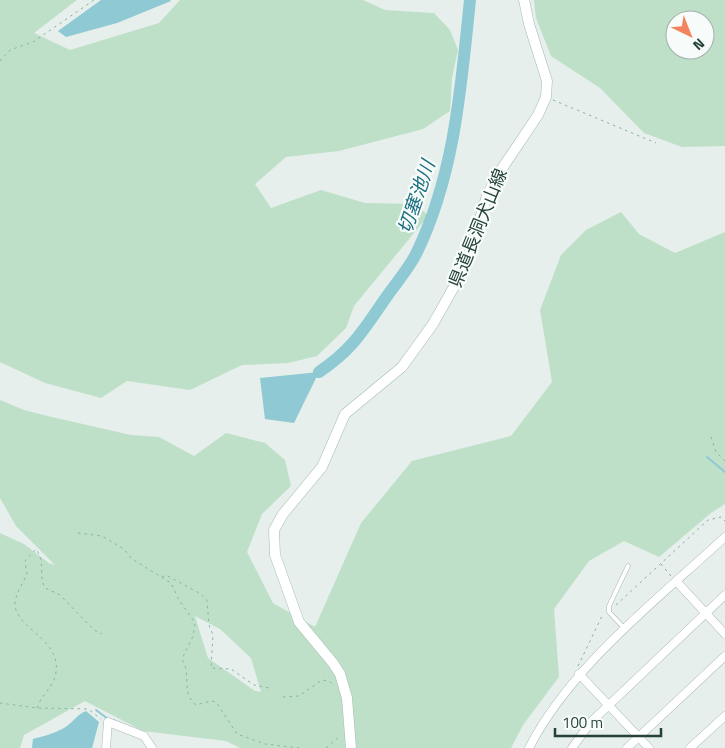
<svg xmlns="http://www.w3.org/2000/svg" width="725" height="748" font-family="'Titillium Web','Noto Sans JP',sans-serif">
<rect width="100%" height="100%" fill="#e6efeb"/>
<g fill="#bfe0c8" fill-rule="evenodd">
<polygon points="0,0 77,0 34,33 70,50 159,23 180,0 363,0 385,10 434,13 450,30 458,50 452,78 450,111 423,129 339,151 286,157 255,184 271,208 321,190 365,203 417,204 428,216 354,306 346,328 317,356 288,363 242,365 190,390 127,381 101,398 45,383 0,362"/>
<path d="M534,0H725V146L682,147L644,133L600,88L551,56L536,18ZM675,20H705V50H675Z"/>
<path d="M621,212L639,234L675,253L725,232V504L711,513L659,557L624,541L589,561L554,609L559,677L523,725L511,748H240L226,741L143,731L85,701L24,735L20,748H0V533L24,544L49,563L55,565L16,526L0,498V400L24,410L52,417L131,435L159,437L194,456L226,433L265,443L285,460L291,486L262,514L247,552L273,603L315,627L361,523L412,461L511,436L552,382L540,310L561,255L586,230ZM195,616L220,629L251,658L261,692L255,691L208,658Z"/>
</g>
<g fill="#8ec9d4">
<polygon points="101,0 170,0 171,1 117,23 66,37 58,31"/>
<polygon points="319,372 294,423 265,419 260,378"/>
<path d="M86,711L99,722L92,748H32L33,739C44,736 57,733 67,726C74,721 78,714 86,711Z"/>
</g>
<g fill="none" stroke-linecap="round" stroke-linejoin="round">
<g stroke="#8ec9d4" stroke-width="2">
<polyline points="707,457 725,472"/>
<polyline points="96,710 108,719"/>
<polyline points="113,720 136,730"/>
</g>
<path stroke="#8ec9d4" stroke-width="12" d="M319,372C352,350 363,331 385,299C395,284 409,269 417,252C455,173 461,86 470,0"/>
<defs>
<polyline id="service" points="624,628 609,612 609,606 628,566"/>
<g id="minor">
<polyline points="677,582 725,634"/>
<polyline points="579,674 649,748"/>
<polyline points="106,748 108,722 144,736 152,748"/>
<path d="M529,748C572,665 657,600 725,537"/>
<polyline points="572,748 591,722 725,595"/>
<polyline points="627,748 725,656"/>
<polyline points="690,748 725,716"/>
</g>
<polyline id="secondary" points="351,748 347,698 340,674 333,663 299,622 275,555 274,530 283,514 322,467 345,414 402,367 433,324 464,269 487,196 495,179 538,115 546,97 547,81 529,24 524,0"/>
</defs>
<use href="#service" stroke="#a8b8b2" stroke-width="5"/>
<use href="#minor" stroke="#a8b8b2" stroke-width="9"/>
<use href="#secondary" stroke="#a4bbb3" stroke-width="11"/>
<g stroke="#86b3a5" stroke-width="1" stroke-dasharray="2.5 4" stroke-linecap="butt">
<polyline points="0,61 10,50 33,42 94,0"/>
<polyline points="553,100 656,143"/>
<polyline points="711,437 716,452 725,461"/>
<path d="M78,533L102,536L124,549L132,559L171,583L179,600L195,623L193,636L182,659C183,663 186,666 186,670C188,684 184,695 196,705L211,701L216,702L237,734L265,744L299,748"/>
<polyline points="661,564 671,576"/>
<polyline points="162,577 166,575 201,594 207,600 209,625 213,635 211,668 231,669 254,685 269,688"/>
<polyline points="616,605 708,520 721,517 725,521"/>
<polyline points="578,666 603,614"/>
<polyline points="283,697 299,696 322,680 329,681 334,686"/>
<polyline points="0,703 37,708 88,709 101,719"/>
<path d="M37,708C41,695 54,687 56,672C61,638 13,628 15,602C17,591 23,583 27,574L25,561L36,549C46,563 38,576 45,588L60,595L94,630L102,634"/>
<polyline points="326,748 340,736"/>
</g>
<use href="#service" stroke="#fff" stroke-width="4"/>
<use href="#minor" stroke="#fff" stroke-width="8"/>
<use href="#secondary" stroke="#fff" stroke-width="10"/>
</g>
<g text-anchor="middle" stroke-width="4.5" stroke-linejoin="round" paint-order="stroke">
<g font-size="18" fill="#24423a" stroke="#f7fbf9">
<text transform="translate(478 228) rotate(-68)" y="6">県道長洞犬山線</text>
</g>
<g font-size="19" font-style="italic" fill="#1c6f80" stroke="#f7fbf9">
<text transform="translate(416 197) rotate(-71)" y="7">切塞池川</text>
</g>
</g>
<g transform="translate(690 35) rotate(137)"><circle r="24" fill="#f7fbf9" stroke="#a3b1ad"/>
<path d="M0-4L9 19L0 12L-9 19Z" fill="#f4845f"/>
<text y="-8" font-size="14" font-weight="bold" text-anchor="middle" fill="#24423a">N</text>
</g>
<path d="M555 728v8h106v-8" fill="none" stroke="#24423a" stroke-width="2.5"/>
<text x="562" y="728" font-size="15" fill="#24423a" stroke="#f7fbf9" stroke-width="4" paint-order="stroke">100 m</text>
</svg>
